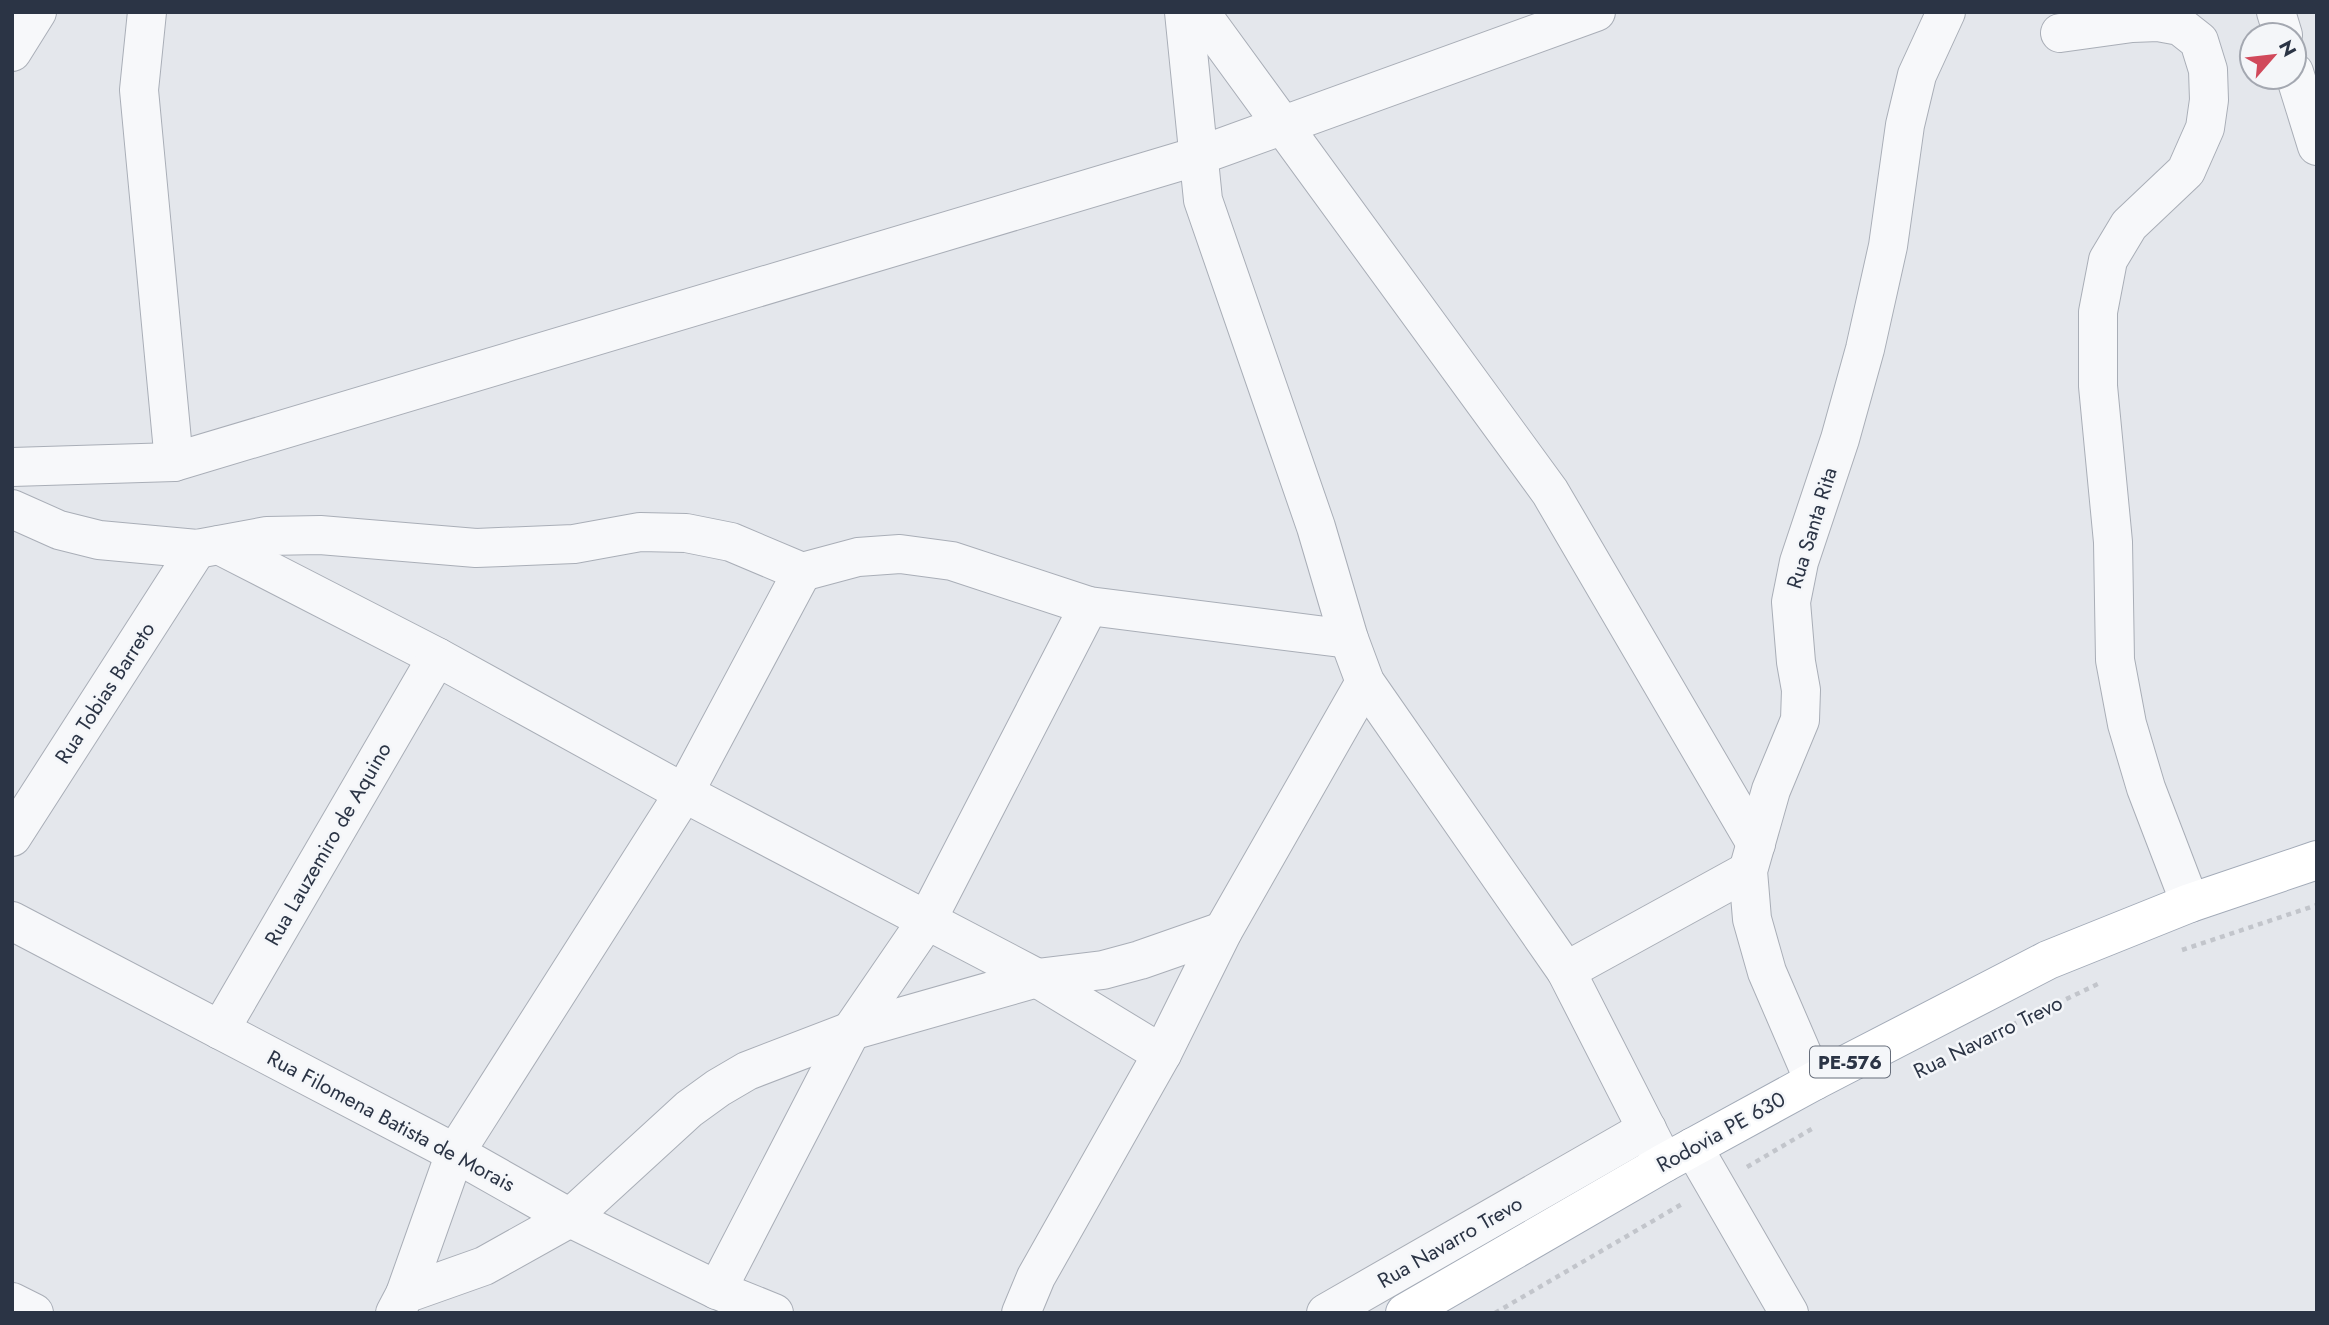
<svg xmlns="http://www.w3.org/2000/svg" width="2329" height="1325" font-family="Jost,sans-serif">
<rect width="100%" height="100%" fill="#e4e7ec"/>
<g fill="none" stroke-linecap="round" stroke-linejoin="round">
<defs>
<g id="minor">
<polyline points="147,12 139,90 174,462"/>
<polyline points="1184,12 1203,200 1316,527 1349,639 1365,682 1566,971 1664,1163"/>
<polyline points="1200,12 1550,492 1756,844"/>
<polyline points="2276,12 2283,35"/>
<polyline points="2060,33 2132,23 2158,22 2180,26 2199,41 2208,70 2209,100 2205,128 2186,171 2129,225 2108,260 2098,312 2098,386 2113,542 2115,660 2127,724 2146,788 2190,903"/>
<polyline points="12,52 37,12"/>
<polyline points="2294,72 2317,146"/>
<polyline points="12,467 174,462 1198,156 1596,12"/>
<polyline points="12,509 59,530 99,540 197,549 267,536 320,535 476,548 574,544 640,532 686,533 731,542 802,572 858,557 900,554 952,561 1089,606 1349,639"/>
<polyline points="219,545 437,657 684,793 1037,978 1162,1054"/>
<polyline points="12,837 197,549"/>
<polyline points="12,921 455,1153 570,1218 717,1290 774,1313"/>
<polyline points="1566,971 1748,871"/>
<polyline points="220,1030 437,657"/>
<polyline points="1814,1081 1767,972 1752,919 1748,871 1771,790 1800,720 1801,690 1796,662 1791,602 1799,562 1840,439 1865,349 1888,246 1905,125 1917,75 1946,12"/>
<polyline points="1693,1147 1789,1313"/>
<polyline points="717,1290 851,1031 927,920 1089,606"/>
<polyline points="405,1294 455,1153 684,793 802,572"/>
<polyline points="12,1302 34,1313"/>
<polyline points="395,1313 405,1294 484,1266 570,1218 689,1109 718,1088 747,1071 851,1031 1037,978 1103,970 1140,960 1223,931"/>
<polyline points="1021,1313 1036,1277 1162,1054 1223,931 1365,682"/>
<polyline points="1326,1313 1647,1129"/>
</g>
<polyline id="major" points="1405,1313 1664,1163 1814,1081 2048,960 2190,903 2317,860"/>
</defs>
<use href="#minor" stroke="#a9aeb7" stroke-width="40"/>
<use href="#major" stroke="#a3abb8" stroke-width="40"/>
<g stroke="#c2c5cb" stroke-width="4.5" stroke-dasharray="5 5" stroke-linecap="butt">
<polyline points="2182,950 2317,905"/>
<polyline points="2012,1025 2102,982"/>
<polyline points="1747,1167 1815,1127"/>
<polyline points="1495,1313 1682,1204"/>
</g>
<use href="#minor" stroke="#f7f8fa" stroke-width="38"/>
<use href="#major" stroke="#fff" stroke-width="38"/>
</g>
<g text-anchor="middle" stroke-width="5" stroke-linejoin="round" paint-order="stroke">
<rect fill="#f4f6f9" stroke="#676e7b" stroke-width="2" x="1810" y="1046.5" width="80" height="31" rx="5"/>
<g font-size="19" font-weight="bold" fill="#2b3445">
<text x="1850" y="1069">PE-576</text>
</g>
<g font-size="21" fill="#2b3445" stroke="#f4f6f9">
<text transform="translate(1812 528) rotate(-73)" y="7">Rua Santa Rita</text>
<text transform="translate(105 693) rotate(-57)" y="7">Rua Tobias Barreto</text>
<text transform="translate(328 844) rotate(-60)" y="7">Rua Lauzemiro de Aquino</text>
<text transform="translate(1988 1037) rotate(-26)" y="7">Rua Navarro Trevo</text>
<text transform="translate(391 1121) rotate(28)" y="7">Rua Filomena Batista de Morais</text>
<text transform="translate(1721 1132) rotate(-29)" y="7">Rodovia PE 630</text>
<text transform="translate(1450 1242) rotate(-30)" y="7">Rua Navarro Trevo</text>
</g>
</g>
<rect width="2329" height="1325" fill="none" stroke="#2b3445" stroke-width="28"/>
<g transform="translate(2273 56) rotate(62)"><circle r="33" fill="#f4f6f9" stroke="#a4a8b1" stroke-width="2"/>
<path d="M0-5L12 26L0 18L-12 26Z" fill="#d1495b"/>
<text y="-10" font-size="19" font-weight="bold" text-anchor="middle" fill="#2b3445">N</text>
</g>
</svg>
